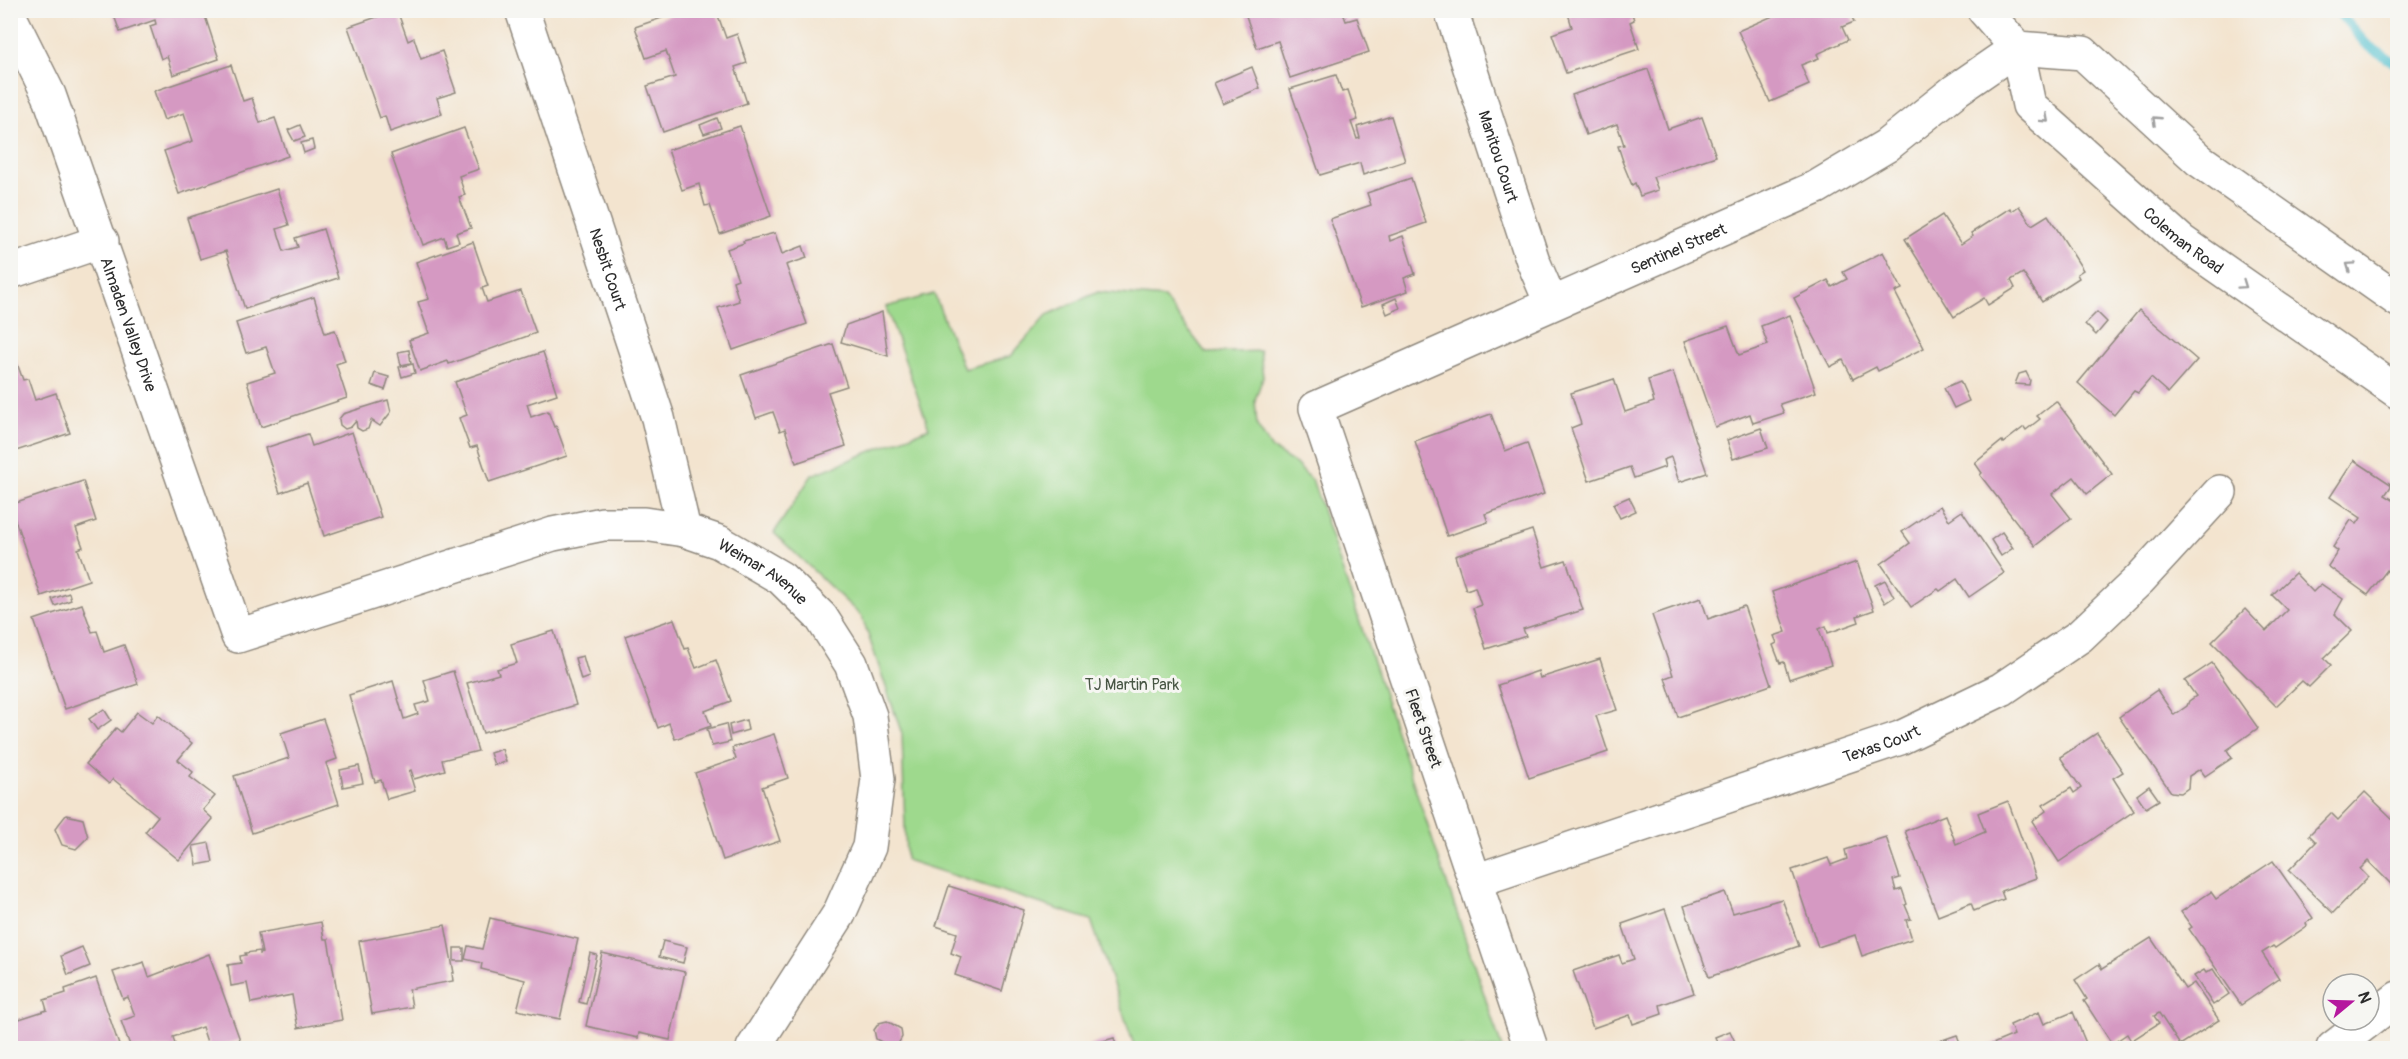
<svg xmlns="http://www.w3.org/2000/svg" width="2408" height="1059" font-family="Pangolin,sans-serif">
<rect width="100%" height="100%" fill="#f6f6f2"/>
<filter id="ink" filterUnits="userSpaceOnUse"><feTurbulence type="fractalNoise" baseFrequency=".0167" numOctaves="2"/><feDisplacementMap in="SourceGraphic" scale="12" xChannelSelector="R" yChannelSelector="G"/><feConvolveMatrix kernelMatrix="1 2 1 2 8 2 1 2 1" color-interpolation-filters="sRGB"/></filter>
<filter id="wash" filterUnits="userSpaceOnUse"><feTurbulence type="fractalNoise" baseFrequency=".008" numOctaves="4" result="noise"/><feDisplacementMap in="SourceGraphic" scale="24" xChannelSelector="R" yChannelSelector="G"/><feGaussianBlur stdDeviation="1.35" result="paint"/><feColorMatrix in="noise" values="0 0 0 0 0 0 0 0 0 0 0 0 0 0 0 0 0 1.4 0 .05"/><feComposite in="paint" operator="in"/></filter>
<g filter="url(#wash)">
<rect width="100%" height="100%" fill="#f3e4cf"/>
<polygon fill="#9ed98d" stroke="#64825c" stroke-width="1.5" points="1098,292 1164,298 1206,353 1260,351 1263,377 1255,400 1257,426 1272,449 1296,464 1313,482 1502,1048 1135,1048 1091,920 906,860 902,734 862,617 774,533 812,475 929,428 886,307 934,294 964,369 1011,356 1047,315"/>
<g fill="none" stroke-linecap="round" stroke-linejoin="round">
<polyline stroke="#57c2d0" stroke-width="10" points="2336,10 2367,45 2398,65"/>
</g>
<g id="blocks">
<g fill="#d599c2">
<polygon points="112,10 203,10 219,59 173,75 167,56 161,59 150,26 156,24 155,20 120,32"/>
<polygon points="397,10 408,41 414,38 421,59 442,51 456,92 437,98 442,114 390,132 385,116 380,118 348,27"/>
<polygon points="685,10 716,10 726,38 737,34 747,63 735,67 747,103 663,132 647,86 675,77 666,51 646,58 635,27"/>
<polygon points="1244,10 1342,10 1346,21 1357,18 1369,52 1290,78 1278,41 1257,48"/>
<polygon points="1567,10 1631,10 1634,20 1630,22 1639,49 1566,73 1552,34 1572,27"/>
<polygon points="1787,10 1849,10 1854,22 1842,27 1848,40 1817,54 1819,58 1801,65 1809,85 1770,102 1738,31"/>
<polygon points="231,65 243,101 252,98 260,123 275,118 288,156 179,194 164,151 193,141 184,113 164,120 154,91"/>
<polygon points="1252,67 1260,88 1223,104 1214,83"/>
<polygon points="1648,69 1668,129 1702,117 1716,156 1653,177 1658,190 1640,196 1635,183 1632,185 1622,161 1623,161 1618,146 1624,145 1617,124 1586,135 1572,95"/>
<polygon points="1336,75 1342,92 1348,90 1358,120 1351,122 1357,139 1360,138 1357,127 1391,116 1405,161 1363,175 1360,163 1320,175 1290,89"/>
<polygon points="717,118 721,128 704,134 700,125"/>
<polygon points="300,125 305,137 294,141 288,130"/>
<polygon points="740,126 771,216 720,234 710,205 705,206 699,184 682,190 668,150"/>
<polygon points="464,128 479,169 459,176 465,195 459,197 471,228 456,233 459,242 447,246 444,237 423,245 391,154"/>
<polygon points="312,140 314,149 304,153 301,143"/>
<polygon points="1411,178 1426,223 1389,236 1390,241 1403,236 1415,274 1404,278 1408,291 1361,307 1330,219 1371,205 1367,193"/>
<polygon points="277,189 289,225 277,229 284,251 298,247 295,238 323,229 338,278 245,309 226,251 200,259 187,218"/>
<polygon points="2019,206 2032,225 2048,215 2083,270 2077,274 2079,278 2042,302 2023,273 2011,280 2015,288 1988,305 1984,298 1954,317 1905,239 1942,215 1961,244 1973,236 1971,233 2010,208 2012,211"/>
<polygon points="775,233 782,254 803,246 807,258 786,265 807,324 733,350 718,308 739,301 733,281 738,279 727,249 744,243 743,241"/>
<polygon points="473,242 488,286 482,288 487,302 521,291 536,333 449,364 448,361 420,371 409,340 429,333 418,302 429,299 416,262"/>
<polygon points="1883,252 1902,289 1895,292 1924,348 1878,371 1876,367 1853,379 1843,360 1830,367 1794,298 1828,280 1832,287 1847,279 1843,272"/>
<polygon points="314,297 325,333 335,330 345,361 336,364 347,398 261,427 247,382 275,373 266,347 246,353 236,323"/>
<polygon points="1396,298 1400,308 1387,314 1383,304"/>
<polygon points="2139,310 2197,360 2168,393 2151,378 2138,393 2134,391 2114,415 2078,383"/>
<polygon points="882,312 888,356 841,342 846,325"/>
<polygon points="2097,312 2107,322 2096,335 2085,324"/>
<polygon points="1790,315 1816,392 1780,404 1784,413 1753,423 1750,414 1715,427 1685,341 1728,326 1739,355 1768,345 1761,326"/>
<polygon points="833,344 847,386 828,392 846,446 796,463 785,429 780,431 773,412 756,418 741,375"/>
<polygon points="409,350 411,363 401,365 398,352"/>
<polygon points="13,352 23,380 28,379 35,400 56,393 70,433 10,453 10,353"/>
<polygon points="543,352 557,394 527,404 531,417 548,411 554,427 556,426 567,456 489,482 477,446 470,448 459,418 467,415 455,382"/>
<polygon points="413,364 415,373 402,377 399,367"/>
<polygon points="1673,372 1707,473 1679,482 1671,457 1663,460 1665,467 1634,478 1630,467 1589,481 1571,428 1581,424 1571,393 1614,379 1625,412 1654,402 1648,380"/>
<polygon points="2026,372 2030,380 2029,385 2015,384 2019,374"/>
<polygon points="375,373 389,377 385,390 371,385"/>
<polygon points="1960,381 1969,401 1954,408 1944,388"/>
<polygon points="388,400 391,412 380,426 371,420 368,429 362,431 357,428 356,421 351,427 345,429 340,425 339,419 343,414"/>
<polygon points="2056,401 2112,474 2087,494 2074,477 2052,494 2071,518 2035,546 1980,475 1982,473 1975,463 2002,441 2003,443 2024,427 2026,430 2040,419 2037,416"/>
<polygon points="1491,414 1505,451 1527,443 1544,494 1485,514 1488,522 1447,536 1415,441"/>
<polygon points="1761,428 1768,448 1733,459 1727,440"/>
<polygon points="352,432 381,517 324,536 307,483 280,493 265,448 308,434 312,446"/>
<polygon points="2354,460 2392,485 2385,495 2398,503 2398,569 2389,573 2387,570 2368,595 2328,566 2338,551 2333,547 2351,520 2357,524 2361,518 2330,497"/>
<polygon points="83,481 96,521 76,528 83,547 78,549 89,580 41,596 10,505"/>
<polygon points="1629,497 1636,511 1620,518 1613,504"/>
<polygon points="1940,506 1949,520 1962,511 2004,573 1969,597 1957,579 1940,591 1938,589 1911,607 1881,564 1910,543 1902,532"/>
<polygon points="1532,530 1544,567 1566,560 1583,610 1523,629 1526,636 1486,649 1473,608 1481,605 1475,587 1466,590 1455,556"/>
<polygon points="2002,532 2013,548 2001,556 1991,540"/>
<polygon points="1857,562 1874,610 1857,616 1859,622 1828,633 1826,626 1819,629 1831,665 1789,679 1784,662 1780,663 1773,645 1777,643 1774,636 1786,632 1772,592"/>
<polygon points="2295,573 2313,592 2321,584 2343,599 2335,614 2352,631 2324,658 2331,665 2309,687 2302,681 2276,706 2212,642 2245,609 2266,631 2287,610 2272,595"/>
<polygon points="1885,580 1894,597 1885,603 1875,585"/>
<polygon points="69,593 71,600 55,606 52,599"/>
<polygon points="1701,598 1708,619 1744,606 1771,685 1678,717 1665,678 1673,675 1652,615"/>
<polygon points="82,604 92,632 97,631 104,652 124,645 138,684 65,709 34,620"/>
<polygon points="674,619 685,649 688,648 696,668 716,660 731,701 705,711 711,726 675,739 669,723 658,728 625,636"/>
<polygon points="554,631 576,705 483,733 467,683 499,674 497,669 517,663 511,644"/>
<polygon points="583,656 589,677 581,680 575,658"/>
<polygon points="1600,659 1617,710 1596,716 1608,752 1529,778 1498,685 1538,671 1540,678"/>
<polygon points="2212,663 2258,728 2227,750 2232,758 2205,776 2200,769 2189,776 2188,788 2181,793 2171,792 2119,717 2157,690 2174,715 2187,706 2189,701 2196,696 2185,681"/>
<polygon points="453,671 478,751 442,760 445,770 414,779 411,770 409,771 415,791 387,799 381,780 375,782 349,695 393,681 404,719 418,714 415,705 430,701 424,680"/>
<polygon points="104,709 111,720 97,730 89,719"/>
<polygon points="137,712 152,723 158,715 192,743 178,760 193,772 190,777 215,796 203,810 213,819 179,860 145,832 158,816 113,779 109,784 86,764 116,728 121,732"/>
<polygon points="323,719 337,759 326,763 339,804 252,833 234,776 289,758 281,733"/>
<polygon points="746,720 748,730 731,735 729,725"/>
<polygon points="726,724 730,742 712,746 707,729"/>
<polygon points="2097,733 2123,772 2113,778 2134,811 2059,862 2032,821 2046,811 2043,805 2071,788 2074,793 2081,788 2060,757"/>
<polygon points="774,734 788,778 762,787 780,841 723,860 695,773 736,759 732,748"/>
<polygon points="502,749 506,762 494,765 490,753"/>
<polygon points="359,766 363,783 343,787 340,770"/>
<polygon points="2149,786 2159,800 2146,808 2137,795"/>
<polygon points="2365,792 2398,824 2398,886 2395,888 2368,861 2360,869 2368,877 2333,913 2289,870 2316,842 2309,835 2331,813 2338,820"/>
<polygon points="2008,801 2036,878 2001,891 2004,899 1974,911 1971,903 1938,916 1905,831 1945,815 1956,844 1985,832 1978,813"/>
<polygon points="66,815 83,819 88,837 76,849 62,845 55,829"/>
<polygon points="1886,837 1900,878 1893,880 1896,891 1902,889 1907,904 1905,905 1911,919 1906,920 1912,939 1862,956 1855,935 1818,947 1792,870 1828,858 1831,865 1847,859 1845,850"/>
<polygon points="209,843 213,862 197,865 193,846"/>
<polygon points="2273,861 2313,918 2306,923 2307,926 2275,948 2273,946 2262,953 2279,979 2241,1005 2189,929 2192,927 2181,912 2211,892 2216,899"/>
<polygon points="949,886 1024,910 1002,991 955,975 961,957 951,953 957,933 936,926"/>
<polygon points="1725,892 1733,913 1782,899 1799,946 1709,977 1684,906"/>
<polygon points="1665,909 1694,993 1660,1005 1662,1014 1633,1024 1630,1015 1593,1028 1573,971 1619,955 1622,963 1634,959 1622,924"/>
<polygon points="490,918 578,939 560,1019 517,1010 525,980 481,969 482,963 465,959 468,946 482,949"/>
<polygon points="321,922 324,939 328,939 342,1020 298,1028 292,995 251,1003 247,983 231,986 228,965 241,963 240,956 246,955 245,953 260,951 260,954 262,953 258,933"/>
<polygon points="445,925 454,973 452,973 453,981 409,989 412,1007 372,1014 359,941"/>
<polygon points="2151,938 2185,989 2194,983 2219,1020 2180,1045 2159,1013 2154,1016 2159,1023 2131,1041 2127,1034 2112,1044 2084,1001 2087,999 2075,980 2099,964 2102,969"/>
<polygon points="663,941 687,947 683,963 659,957"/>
<polygon points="82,947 90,966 68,975 61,956"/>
<rect x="454" y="948" width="10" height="13"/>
<polygon points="590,953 597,955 586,1004 579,1002"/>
<polygon points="602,953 685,972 670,1040 639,1033 638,1038 586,1026"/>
<polygon points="209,954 240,1040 209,1048 202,1027 173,1037 176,1048 131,1048 121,1021 135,1016 128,997 123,999 113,972 144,962 149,977"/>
<polygon points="2213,969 2229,994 2213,1005 2194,976 2204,970 2206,973"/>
<polygon points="96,978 120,1048 10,1048 10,1022 47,1010 44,1000 66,993 65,989"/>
<polygon points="2039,1012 2044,1024 2073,1012 2088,1048 1983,1048 2014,1035 2010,1025"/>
<polygon points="887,1021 901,1029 902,1037 898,1044 890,1047 876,1039 874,1030 879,1023"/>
<polygon points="1730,1031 1736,1044 1719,1048 1715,1037"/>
<polygon points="1957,1035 1962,1048 1919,1048"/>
<polygon points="1114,1038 1117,1048 1090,1048 1089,1045"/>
</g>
</g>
</g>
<g filter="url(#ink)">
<use href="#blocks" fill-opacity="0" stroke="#8f887d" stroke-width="1.5"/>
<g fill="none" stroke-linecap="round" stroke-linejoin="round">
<defs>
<g id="minor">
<path id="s1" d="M522,10L658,418L684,530"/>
<path id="s2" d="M1451,10L1533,261L1551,303"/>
<path id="s3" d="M10,17L49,95L238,636L553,534L603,524H644L684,530L719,542L781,578L821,617L851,664L870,716L878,779L869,847L839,914L753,1048"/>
<polyline points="10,272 102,241"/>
<path id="s4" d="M1475,881L1900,738L2002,689L2080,636L2139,580L2220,492"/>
<path id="s5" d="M1531,1048L1316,408L1817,187L1886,146L1956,90L2017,48"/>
<polyline points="2333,1048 2398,998"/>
</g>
<g id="tertiary">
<path id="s6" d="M1984,10L2017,48L2029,105L2181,241L2398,392"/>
<polyline points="2017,48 2083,53 2199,160 2398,300"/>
</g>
</defs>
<use href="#minor" stroke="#8f887d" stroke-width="36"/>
<use href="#tertiary" stroke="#8f887d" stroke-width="36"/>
<use href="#minor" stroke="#fff" stroke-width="33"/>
<use href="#tertiary" stroke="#fff" stroke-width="33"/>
</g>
<defs><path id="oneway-chevron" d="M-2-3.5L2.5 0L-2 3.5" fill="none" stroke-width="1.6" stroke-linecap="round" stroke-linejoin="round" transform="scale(1.5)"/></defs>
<g stroke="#a0a0a0">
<use href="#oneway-chevron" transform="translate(2045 119) rotate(42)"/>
<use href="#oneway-chevron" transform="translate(2156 120) rotate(-137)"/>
<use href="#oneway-chevron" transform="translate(2350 266) rotate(-145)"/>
<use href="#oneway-chevron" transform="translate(2243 285) rotate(35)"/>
</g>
</g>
<g text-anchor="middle" stroke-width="6" stroke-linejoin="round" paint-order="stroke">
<g font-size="16" fill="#2b2b2b" stroke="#f6f6f2">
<text dy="6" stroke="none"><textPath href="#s2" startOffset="154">Manitou Court</textPath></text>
<text dy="6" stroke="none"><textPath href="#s6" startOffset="314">Coleman Road</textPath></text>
<text dy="6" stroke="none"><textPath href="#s5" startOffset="1071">Sentinel Street</textPath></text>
<text dy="6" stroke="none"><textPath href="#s1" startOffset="273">Nesbit Court</textPath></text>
<text dy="6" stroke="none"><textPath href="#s3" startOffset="330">Almaden Valley Drive</textPath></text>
<text dy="6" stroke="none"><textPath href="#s3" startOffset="1214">Weimar Avenue</textPath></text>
<text transform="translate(1424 728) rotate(71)" y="6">Fleet Street</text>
<text dy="6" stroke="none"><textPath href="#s4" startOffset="429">Texas Court</textPath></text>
</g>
<g font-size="16" fill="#485644" stroke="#f6f6f2">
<text x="1132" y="690">TJ Martin Park</text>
</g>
</g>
<rect width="2408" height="1059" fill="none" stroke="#f6f6f2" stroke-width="36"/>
<g transform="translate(2351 1002) rotate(71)"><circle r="28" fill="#f6f6f2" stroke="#a5a5a2" stroke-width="1.5"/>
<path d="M0-4.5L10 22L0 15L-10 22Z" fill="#b5179e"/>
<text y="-9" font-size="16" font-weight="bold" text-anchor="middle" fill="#2b2b2b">N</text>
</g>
</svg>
